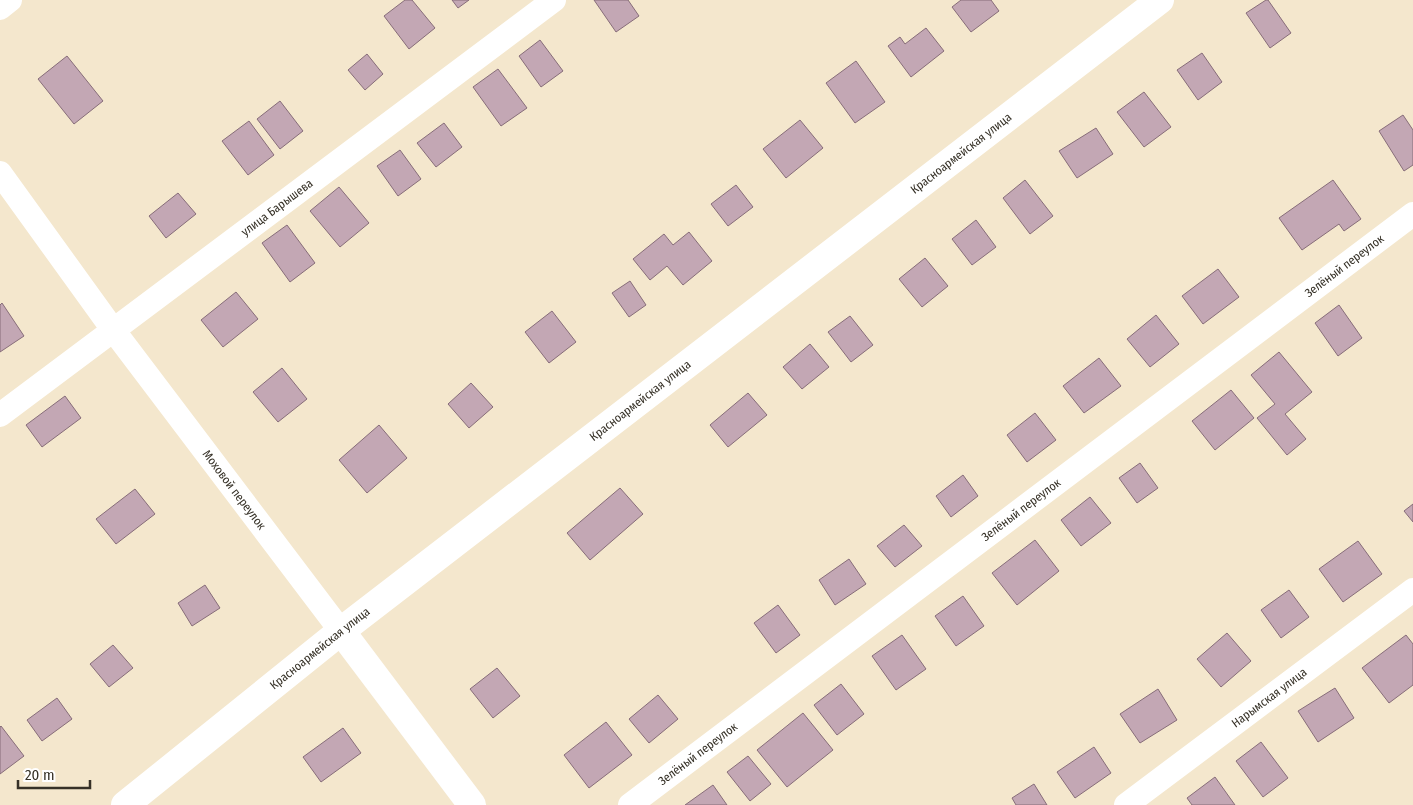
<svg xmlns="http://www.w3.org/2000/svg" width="1413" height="805" font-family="'Fira Sans Condensed',sans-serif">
<rect width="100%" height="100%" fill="#f4e7cd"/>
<g fill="#c3a7b4" stroke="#876d79">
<polygon points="405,0 412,0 435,28 409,49 384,16"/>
<polygon points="452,0 469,0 458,8"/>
<polygon points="594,0 628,0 639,16 616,32"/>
<polygon points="961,0 991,0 999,11 971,32 952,7"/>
<polygon points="1266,0 1268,0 1291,33 1270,48 1246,13"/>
<polygon points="926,28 944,51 911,77 888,46 900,37 905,44"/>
<polygon points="540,40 563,71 541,87 519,56"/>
<polygon points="1202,53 1222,82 1198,100 1177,70"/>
<polygon points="367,54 383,74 365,90 348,70"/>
<polygon points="67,56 103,101 74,124 38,79"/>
<polygon points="856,61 885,102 855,123 826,83"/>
<polygon points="498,69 527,108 501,126 473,87"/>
<polygon points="1144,92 1171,127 1144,147 1117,112"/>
<polygon points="280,101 303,131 280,149 257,119"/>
<polygon points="1403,115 1413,130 1413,165 1404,171 1379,131"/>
<polygon points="800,120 823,148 786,178 763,149"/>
<polygon points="249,121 274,155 248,175 222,141"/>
<polygon points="444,123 462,147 436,167 417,143"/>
<polygon points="1096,128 1113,154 1077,178 1059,151"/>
<polygon points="400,150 421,179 398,196 377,166"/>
<polygon points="1025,180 1053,216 1030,234 1003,198"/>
<polygon points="1333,180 1361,219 1344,231 1339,224 1302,250 1279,218"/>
<polygon points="736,185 753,207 728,226 711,204"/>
<polygon points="339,187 369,223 340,247 310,211"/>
<polygon points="178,193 196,214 166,238 149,216"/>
<polygon points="976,220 996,247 972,265 952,239"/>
<polygon points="287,225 315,263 290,282 262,243"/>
<polygon points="689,232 712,261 683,285 667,266 650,280 633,259 664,234 673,245"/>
<polygon points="925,258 948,286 922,307 899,279"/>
<polygon points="1218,269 1239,297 1203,324 1182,296"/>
<polygon points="630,281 646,305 629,317 612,293"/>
<polygon points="236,292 258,319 223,347 201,320"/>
<polygon points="2,303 24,336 0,352 0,305"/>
<polygon points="1339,305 1362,338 1338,356 1315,323"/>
<polygon points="552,311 576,342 549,363 525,332"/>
<polygon points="1156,315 1179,344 1150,367 1127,339"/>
<polygon points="850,316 873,345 851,362 828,332"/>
<polygon points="810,344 829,367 802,389 783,367"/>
<polygon points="1279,352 1312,392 1285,414 1306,439 1287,455 1257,418 1275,404 1251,375"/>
<polygon points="1099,358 1121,386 1084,413 1063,386"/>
<polygon points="282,368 307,399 278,422 253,392"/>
<polygon points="471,383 493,407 469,428 448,404"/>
<polygon points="1231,390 1254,418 1215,450 1192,421"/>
<polygon points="748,393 767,415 728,447 710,425"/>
<polygon points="65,396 81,418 42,447 26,425"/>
<polygon points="1035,413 1056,440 1027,462 1007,435"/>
<polygon points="379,425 407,458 367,493 339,460"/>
<polygon points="1140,463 1158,488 1137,503 1119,478"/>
<polygon points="963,475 978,496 951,517 936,496"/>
<polygon points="620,488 643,514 590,560 567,533"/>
<polygon points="135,489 155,514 116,544 96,519"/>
<polygon points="1090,497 1111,523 1081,546 1061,520"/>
<polygon points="1413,504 1413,522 1404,511"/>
<polygon points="904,525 922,546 895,567 877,546"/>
<polygon points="1035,540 1059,571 1017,605 992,573"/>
<polygon points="1358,541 1382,574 1343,602 1319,569"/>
<polygon points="849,559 866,584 835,605 819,580"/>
<polygon points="205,585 220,608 192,626 178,603"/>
<polygon points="1289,590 1309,617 1281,638 1261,610"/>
<polygon points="963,596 984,626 956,646 935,616"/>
<polygon points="778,605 800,635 776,653 754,623"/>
<polygon points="1227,633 1251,661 1221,687 1197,659"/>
<polygon points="902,635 926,669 896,690 872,656"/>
<polygon points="1406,635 1413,644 1413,685 1389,703 1362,668"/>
<polygon points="113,645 133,668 109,687 90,664"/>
<polygon points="497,668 520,696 493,718 470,689"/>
<polygon points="841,684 864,714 837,735 814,705"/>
<polygon points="1335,688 1354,718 1318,742 1298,711"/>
<polygon points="1158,689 1177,720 1140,743 1120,714"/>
<polygon points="658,695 678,719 649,743 629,719"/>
<polygon points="57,698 72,719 42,741 27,720"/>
<polygon points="803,713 833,750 787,787 757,750"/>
<polygon points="606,722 632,755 589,788 564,755"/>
<polygon points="1,726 24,756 0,774 0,727"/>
<polygon points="343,728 361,753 321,782 303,757"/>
<polygon points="1261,742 1288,778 1263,797 1236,761"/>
<polygon points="1094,747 1111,773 1075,798 1057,772"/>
<polygon points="748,756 771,784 750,801 727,772"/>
<polygon points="1215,777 1235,805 1192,805 1187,798"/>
<polygon points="1034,784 1047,805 1016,805 1012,798"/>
<polygon points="713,785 727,805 685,805"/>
</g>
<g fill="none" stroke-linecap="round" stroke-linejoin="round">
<g stroke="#fff" stroke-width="24">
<polyline points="0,8 10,0"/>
<path id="s1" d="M0,173L114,331L341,631"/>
<path id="s2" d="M0,415L554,0"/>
<path id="s3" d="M630,805L1413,214"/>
<path id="s4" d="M1126,805L1413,590"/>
</g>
<polyline stroke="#fff" stroke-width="28" points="341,631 472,805"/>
<path stroke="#fff" stroke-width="28" id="s5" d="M125,805L341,631L1160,0"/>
</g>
<g text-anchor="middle" stroke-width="5" stroke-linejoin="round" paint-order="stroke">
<g font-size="12" fill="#363127" stroke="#fff">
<text dy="4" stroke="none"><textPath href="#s5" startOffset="1060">Красноармейская улица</textPath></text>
<text dy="4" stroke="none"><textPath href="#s2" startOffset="346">улица Барышева</textPath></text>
<text dy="4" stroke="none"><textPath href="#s3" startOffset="895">Зелёный переулок</textPath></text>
<text dy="4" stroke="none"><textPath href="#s5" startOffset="655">Красноармейская улица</textPath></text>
<text dy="4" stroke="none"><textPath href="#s1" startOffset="394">Моховой переулок</textPath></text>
<text dy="4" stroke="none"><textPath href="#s3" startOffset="490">Зелёный переулок</textPath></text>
<text dy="4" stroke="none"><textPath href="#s5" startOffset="250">Красноармейская улица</textPath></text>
<text dy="4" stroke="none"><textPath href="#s4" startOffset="179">Нарымская улица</textPath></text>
<text dy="4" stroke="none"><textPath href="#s3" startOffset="85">Зелёный переулок</textPath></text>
</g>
</g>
<path d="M18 780v8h72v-8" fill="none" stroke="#363127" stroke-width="2.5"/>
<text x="25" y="780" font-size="15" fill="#363127" stroke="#ffffff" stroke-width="4" paint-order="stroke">20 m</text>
</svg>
